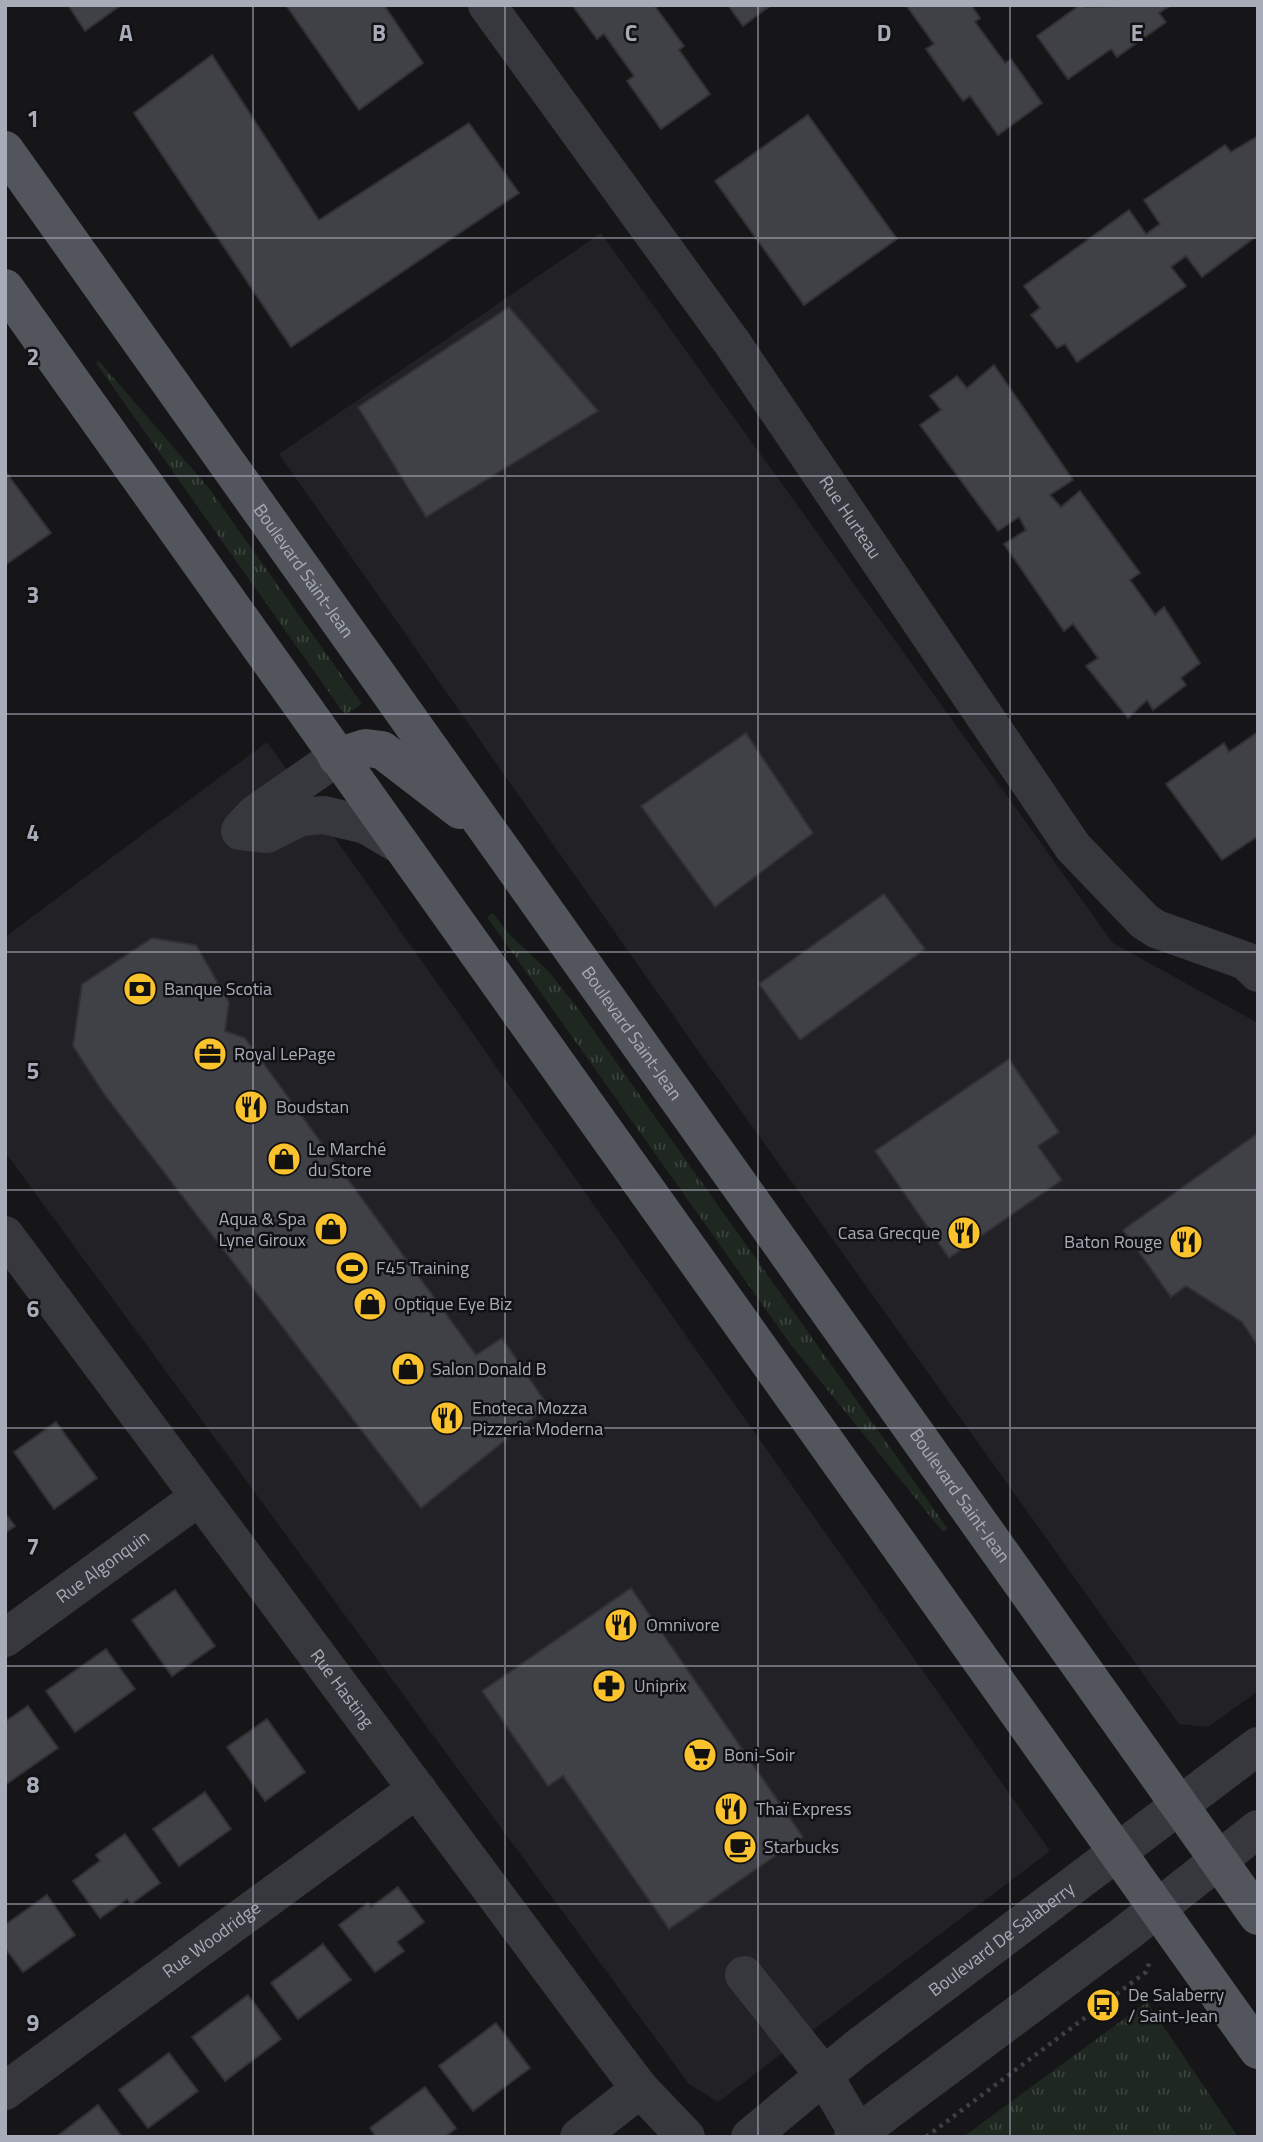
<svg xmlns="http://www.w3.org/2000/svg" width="1263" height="2142" font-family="'Titillium Web',sans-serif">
<defs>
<pattern id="grass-tufts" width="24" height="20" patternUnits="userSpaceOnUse" patternTransform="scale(1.75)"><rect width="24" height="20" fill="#1e2720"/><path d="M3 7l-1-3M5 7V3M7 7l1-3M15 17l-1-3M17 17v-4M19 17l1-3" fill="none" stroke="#3c443e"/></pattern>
</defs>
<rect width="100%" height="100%" fill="#161619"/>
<g fill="#222226">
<polygon points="601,233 1113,943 1258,1023 1258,1691 1208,1727 1179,1724 692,1042 279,454"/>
<polygon points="267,742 1050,1851 718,2102 689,2084 5,1152 5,937"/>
</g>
<g fill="url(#grass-tufts)">
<polygon points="99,361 208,487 362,704 345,715 96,363"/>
<polygon points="493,913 507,932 550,973 582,1014 948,1529 943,1532 791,1345 487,917"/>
<polygon points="1147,2002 1238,2137 963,2137"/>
</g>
<g fill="#404146" stroke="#313035" stroke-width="2">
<polygon points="68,5 121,5 85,31"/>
<polygon points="286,5 384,5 423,63 359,110"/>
<polygon points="572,5 654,5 684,46 679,50 710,94 661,129 627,81 634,76 604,34 597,39"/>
<polygon points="728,5 771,5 743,26"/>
<polygon points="906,5 971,5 980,18 975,22 1005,63 1011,59 1042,103 998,135 970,96 963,101 926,49 934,44"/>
<polygon points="1080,5 1086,7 1171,5 1159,13 1166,22 1117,57 1111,49 1068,79 1037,36"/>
<polygon points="212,55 319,220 469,123 519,193 291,347 134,113"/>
<polygon points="808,115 897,239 804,305 715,181"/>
<polygon points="1258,136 1258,235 1202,277 1186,256 1171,267 1186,286 1077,362 1065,344 1057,348 1031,315 1040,308 1024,286 1129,210 1146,234 1160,224 1144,200 1225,145 1231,152"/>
<polygon points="509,307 598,411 426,517 358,407"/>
<polygon points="994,365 1073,480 1050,495 1061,507 1080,491 1140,573 1130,580 1155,615 1164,607 1200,663 1181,678 1186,685 1153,710 1147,700 1128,718 1086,666 1098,658 1073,624 1064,631 1004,544 1026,530 1019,517 998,531 920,425 941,410 930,396 957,376 967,388"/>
<polygon points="5,471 51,533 5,565"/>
<polygon points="1258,732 1258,836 1222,860 1166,784 1224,743 1229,752"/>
<polygon points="746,733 813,833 715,907 641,806"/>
<polygon points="884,894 925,949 800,1040 759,984"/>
<polygon points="152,938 196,945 229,1002 225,1031 245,1038 476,1355 502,1338 548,1406 421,1508 104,1094 73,1046 82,984"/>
<polygon points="1009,1059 1059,1132 1038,1146 1062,1180 949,1258 875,1151"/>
<polygon points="1258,1133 1258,1346 1242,1322 1186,1286 1171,1297 1123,1230"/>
<polygon points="56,1422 97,1478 54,1509 14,1452"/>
<polygon points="5,1513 15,1526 5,1533"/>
<polygon points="631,1588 803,1837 669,1929 563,1776 548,1786 482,1691"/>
<polygon points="175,1590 215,1646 172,1676 132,1620"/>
<polygon points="106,1649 135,1689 75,1732 46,1691"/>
<polygon points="28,1706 58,1748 5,1785 5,1722"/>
<polygon points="267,1719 305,1772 265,1801 227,1747"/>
<polygon points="205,1792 231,1829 179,1866 153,1829"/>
<polygon points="125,1834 160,1883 131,1904 127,1899 100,1918 73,1881 100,1861 96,1855"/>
<polygon points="398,1887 424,1922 397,1942 404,1951 375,1972 339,1925 368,1903 371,1907"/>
<polygon points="47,1895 75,1935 23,1972 5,1948 5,1925"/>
<polygon points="323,1944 351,1980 298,2019 271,1983"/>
<polygon points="248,1995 281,2039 225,2081 192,2037"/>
<polygon points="496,2023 530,2068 473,2111 439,2066"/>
<polygon points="169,2053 198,2091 148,2128 119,2090"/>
<polygon points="425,2087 456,2128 445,2137 376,2137 370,2128"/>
<polygon points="98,2105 122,2137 56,2137"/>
</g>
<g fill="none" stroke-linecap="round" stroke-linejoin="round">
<polyline stroke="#3d3f45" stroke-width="4.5" stroke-dasharray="3.5 5" stroke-linecap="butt" points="926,2137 1146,1972 1150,1961"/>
<g stroke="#37383e" stroke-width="38">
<path id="s1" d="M487,5L733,344L1073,847L1144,921L1156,929L1246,961L1258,973"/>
<polyline points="241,829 255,814 337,757"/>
<polyline points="240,831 267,834 300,817 324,815 366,825 400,845"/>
<path id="s2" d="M5,1235L606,2044L640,2089L686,2137"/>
<path id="s3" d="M5,1638L199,1497"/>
<polyline points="744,1975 823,2074 860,2137"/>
<path id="s4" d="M5,2091L417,1789"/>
<polyline points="579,2137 640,2089"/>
<path id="s5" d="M750,2137L856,2049L1258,1746"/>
<polyline points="853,2137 1125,1934 1258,1829"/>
</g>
<g stroke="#53555d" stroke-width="38">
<path id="s6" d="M5,150L1258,1916"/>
<polyline points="5,288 1258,2050"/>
<polyline points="337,757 366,748 382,750 460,810"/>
</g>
</g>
<path fill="none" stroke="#a8acb9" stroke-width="2" stroke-opacity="0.55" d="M253,5V2137M505,5V2137M758,5V2137M1010,5V2137M5,238H1258M5,476H1258M5,714H1258M5,952H1258M5,1190H1258M5,1428H1258M5,1666H1258M5,1904H1258"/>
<defs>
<symbol id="bank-disc" viewBox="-11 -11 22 22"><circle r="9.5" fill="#fac22c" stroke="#111114"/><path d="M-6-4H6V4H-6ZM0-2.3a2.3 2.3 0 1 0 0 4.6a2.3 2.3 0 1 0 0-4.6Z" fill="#111"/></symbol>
<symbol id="office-disc" viewBox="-11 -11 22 22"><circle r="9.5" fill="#fac22c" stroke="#111114"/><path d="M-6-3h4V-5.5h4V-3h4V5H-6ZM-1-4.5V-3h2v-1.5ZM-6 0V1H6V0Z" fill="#111"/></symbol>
<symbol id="restaurant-disc" viewBox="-11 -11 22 22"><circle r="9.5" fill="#fac22c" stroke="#111114"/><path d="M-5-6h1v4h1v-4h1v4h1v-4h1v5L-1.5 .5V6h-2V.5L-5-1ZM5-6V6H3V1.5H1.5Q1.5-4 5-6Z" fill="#111"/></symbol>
<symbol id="shop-disc" viewBox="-11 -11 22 22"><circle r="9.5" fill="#fac22c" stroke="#111114"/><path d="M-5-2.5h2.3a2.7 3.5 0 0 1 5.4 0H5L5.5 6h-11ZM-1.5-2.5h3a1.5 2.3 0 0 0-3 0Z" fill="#111"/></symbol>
<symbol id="stadium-disc" viewBox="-11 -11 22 22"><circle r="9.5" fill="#fac22c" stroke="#111114"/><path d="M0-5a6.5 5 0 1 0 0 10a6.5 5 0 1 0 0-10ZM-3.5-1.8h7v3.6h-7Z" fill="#111"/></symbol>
<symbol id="pharmacy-disc" viewBox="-11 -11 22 22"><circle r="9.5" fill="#fac22c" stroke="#111114"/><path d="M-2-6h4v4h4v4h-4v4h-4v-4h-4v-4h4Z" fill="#111"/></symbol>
<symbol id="supermarket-disc" viewBox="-11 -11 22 22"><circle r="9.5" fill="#fac22c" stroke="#111114"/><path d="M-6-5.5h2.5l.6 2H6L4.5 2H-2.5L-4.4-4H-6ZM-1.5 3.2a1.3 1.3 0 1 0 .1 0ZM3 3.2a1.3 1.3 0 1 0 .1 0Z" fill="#111"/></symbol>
<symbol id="cafe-disc" viewBox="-11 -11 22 22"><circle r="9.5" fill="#fac22c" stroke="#111114"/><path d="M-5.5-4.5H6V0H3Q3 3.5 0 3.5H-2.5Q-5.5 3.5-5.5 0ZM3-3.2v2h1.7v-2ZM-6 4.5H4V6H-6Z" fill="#111"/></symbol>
<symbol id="bus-disc" viewBox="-11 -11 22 22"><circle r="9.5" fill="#fac22c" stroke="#111114"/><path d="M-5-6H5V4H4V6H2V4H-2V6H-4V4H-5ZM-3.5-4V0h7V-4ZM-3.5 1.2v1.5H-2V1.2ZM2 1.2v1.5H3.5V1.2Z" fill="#111"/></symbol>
</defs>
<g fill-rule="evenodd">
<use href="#bank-disc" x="121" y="970" width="38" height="38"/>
<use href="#office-disc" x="191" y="1035" width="38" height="38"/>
<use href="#restaurant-disc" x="232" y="1088" width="38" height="38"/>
<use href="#shop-disc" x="265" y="1140" width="38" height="38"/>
<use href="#shop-disc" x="312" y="1210" width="38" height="38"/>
<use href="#restaurant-disc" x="945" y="1214" width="38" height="38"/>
<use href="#restaurant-disc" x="1167" y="1223" width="38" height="38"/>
<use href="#stadium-disc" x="333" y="1249" width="38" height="38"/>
<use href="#shop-disc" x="351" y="1285" width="38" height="38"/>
<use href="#shop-disc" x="389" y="1350" width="38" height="38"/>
<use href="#restaurant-disc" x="428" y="1399" width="38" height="38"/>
<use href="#restaurant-disc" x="602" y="1606" width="38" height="38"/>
<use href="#pharmacy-disc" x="590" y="1667" width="38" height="38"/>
<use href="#supermarket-disc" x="681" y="1736" width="38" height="38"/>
<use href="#restaurant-disc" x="712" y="1790" width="38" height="38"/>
<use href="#cafe-disc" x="721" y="1828" width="38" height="38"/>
<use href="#bus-disc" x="1084" y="1986" width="38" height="38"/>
</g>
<g text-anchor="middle" stroke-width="5" stroke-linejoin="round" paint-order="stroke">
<g font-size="18" fill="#a8acb9" stroke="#111114">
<text dy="6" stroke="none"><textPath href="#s1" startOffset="628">Rue Hurteau</textPath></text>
<text dy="6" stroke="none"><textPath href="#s6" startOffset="516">Boulevard Saint-Jean</textPath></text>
<text dy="6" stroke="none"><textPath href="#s6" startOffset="1083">Boulevard Saint-Jean</textPath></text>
<text dy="6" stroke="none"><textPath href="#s6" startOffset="1650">Boulevard Saint-Jean</textPath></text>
<text dy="6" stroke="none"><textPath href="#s3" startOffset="121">Rue Algonquin</textPath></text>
<text dy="6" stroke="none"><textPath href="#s2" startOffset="565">Rue Hasting</textPath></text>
<text dy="6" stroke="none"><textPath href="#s5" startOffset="320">Boulevard De Salaberry</textPath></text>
<text dy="6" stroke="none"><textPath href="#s4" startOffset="256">Rue Woodridge</textPath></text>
</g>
<g font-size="18" fill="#a8acb9" stroke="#111114" text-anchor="start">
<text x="164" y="995">Banque Scotia</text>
<text x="234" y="1060">Royal LePage</text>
<text x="276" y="1113">Boudstan</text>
<text x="308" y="1155">Le Marché<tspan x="308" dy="21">du Store</tspan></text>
<text x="306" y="1225" text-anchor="end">Aqua &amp; Spa<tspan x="306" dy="21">Lyne Giroux</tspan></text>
<text x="940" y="1239" text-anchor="end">Casa Grecque</text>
<text x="1162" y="1248" text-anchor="end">Baton Rouge</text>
<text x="376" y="1274">F45 Training</text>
<text x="394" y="1310">Optique Eye Biz</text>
<text x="432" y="1375">Salon Donald B</text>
<text x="472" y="1414">Enoteca Mozza<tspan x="472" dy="21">Pizzeria Moderna</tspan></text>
<text x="646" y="1631">Omnivore</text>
<text x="634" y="1692">Uniprix</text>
<text x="724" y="1761">Boni-Soir</text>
<text x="756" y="1815">Thaï Express</text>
<text x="764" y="1853">Starbucks</text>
<text x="1128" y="2001">De Salaberry<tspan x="1128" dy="21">/ Saint-Jean</tspan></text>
</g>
</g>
<g font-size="23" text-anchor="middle" font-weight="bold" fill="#a8acb9" stroke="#111114" stroke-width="5" stroke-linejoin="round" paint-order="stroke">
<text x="126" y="41">A</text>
<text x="379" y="41">B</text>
<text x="631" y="41">C</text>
<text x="884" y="41">D</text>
<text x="1137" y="41">E</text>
<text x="33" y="127">1</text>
<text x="33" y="365">2</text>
<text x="33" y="603">3</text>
<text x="33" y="841">4</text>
<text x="33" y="1079">5</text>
<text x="33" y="1317">6</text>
<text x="33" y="1555">7</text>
<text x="33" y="1793">8</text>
<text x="33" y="2031">9</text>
</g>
<rect width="1263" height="2142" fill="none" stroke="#a8acb9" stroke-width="14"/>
</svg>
